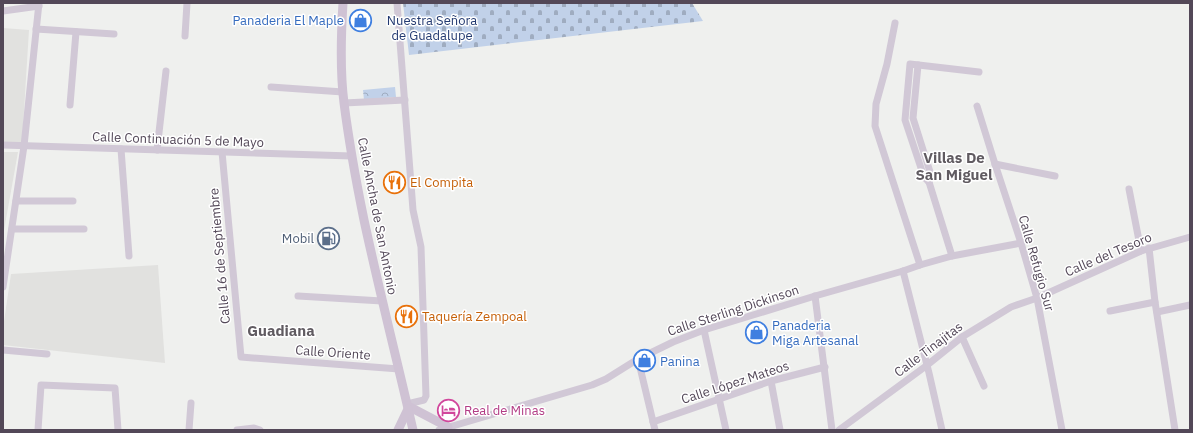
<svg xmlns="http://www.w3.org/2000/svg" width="1193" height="433" font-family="'IBM Plex Sans',sans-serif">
<defs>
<pattern id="cemetery-stones" width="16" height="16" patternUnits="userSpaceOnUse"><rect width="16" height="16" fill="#c1d1e9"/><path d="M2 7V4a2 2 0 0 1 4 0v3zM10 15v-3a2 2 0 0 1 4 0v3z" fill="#9facc0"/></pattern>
<pattern id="park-crowns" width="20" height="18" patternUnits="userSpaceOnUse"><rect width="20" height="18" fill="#c1d1e9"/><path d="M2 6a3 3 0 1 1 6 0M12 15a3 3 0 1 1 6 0" fill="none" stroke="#9facc0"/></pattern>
</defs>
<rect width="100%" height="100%" fill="#eff0ee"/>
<g fill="#e1e1df">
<polygon points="3,28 29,30 22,143 3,142"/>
<polygon points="3,152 18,152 3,236"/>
<polygon points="158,265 165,363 3,345 3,328 11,274"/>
</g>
<polygon fill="url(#cemetery-stones)" points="403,3 692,3 703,21 409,55"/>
<polygon fill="url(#park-crowns)" points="395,87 396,97 364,100 363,90"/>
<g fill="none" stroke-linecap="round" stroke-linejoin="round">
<g stroke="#d1c8d6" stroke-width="7">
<polyline points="397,3 413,210 421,247 426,396 424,400 407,404"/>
<polyline points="3,11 39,6"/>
<polyline points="895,23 887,64 876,104 875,126 920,265"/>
<polyline points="36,29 114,34"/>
<polyline points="185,36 187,3"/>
<polyline points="918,65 913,118 931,175 929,182"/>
<polyline points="271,87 343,92"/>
<polyline points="344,103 405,100"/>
<polyline points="70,105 76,32"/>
<polyline points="977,106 995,164 1021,243 1037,298 1062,430"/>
<polyline points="3,145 352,156"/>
<polyline points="121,149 129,256"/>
<polyline points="157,150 166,71"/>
<polyline points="222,152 241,357 399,369"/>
<polyline points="995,164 1055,176"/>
<polyline points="1129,189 1141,251"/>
<polyline points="16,201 73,201"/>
<polyline points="12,229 84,229"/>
<polyline points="1149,248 1155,302 1175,430"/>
<polyline points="952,256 929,182 924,177 905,120 910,64 979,72"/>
<polyline points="903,271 929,373 942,430"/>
<polyline points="3,287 24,146 39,3"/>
<polyline points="298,296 382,301"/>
<polyline points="815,296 832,430"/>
<polyline points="1110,311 1155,302"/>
<polyline points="1157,312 1190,305"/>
<polyline points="704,330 726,430"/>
<polyline points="962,337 984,386"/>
<polyline points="3,350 47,354"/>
<polyline points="638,359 655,430"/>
<polyline points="771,381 780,430"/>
<polyline points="653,422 771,381 825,367"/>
<polyline points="38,430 41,385 115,388 118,430"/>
<polyline points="189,430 191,403"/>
<polyline points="237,430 254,428 260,430"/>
<polyline points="439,430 592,385 606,379 638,359 673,342 704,330 815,296 903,271 920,265 952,256 1021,243"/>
<polyline points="839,430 926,366 962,337 1011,307 1037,298 1141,251 1190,237"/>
</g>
<g stroke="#cfc2d4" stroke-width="9">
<path d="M343,3C341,35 340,72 344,103C349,142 356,181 364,220C379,290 397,360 413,430"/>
<polyline points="408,406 448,427"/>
<polyline points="398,430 408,409"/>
</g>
</g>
<defs>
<symbol id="shop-ring" viewBox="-11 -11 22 22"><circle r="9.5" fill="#fff" stroke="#3f7fe0" stroke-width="1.5"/><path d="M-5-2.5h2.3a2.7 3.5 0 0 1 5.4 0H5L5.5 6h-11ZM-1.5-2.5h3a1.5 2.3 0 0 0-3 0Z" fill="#3f7fe0"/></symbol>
<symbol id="restaurant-ring" viewBox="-11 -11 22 22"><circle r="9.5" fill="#fff" stroke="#e8710a" stroke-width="1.5"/><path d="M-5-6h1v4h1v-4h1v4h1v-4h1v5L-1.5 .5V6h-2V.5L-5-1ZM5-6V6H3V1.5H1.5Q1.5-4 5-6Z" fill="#e8710a"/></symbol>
<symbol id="fuel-ring" viewBox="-11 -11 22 22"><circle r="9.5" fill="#fff" stroke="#5c6f8a" stroke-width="1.5"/><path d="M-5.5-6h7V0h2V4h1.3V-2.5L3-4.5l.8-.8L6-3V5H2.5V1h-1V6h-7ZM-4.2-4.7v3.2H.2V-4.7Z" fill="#5c6f8a"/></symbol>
<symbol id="hotel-ring" viewBox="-11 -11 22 22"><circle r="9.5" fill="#fff" stroke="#d1479c" stroke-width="1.5"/><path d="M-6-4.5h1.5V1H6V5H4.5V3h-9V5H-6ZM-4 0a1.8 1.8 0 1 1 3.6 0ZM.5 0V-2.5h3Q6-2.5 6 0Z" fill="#d1479c"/></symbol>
</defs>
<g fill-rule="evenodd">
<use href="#shop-ring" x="348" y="8" width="25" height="25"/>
<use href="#restaurant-ring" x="382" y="170" width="25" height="25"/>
<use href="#fuel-ring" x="316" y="226" width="25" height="25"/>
<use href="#restaurant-ring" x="394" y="304" width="25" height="25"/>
<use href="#shop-ring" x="744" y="320" width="25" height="25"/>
<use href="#shop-ring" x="632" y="348" width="25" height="25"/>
<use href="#hotel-ring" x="436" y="398" width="25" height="25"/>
</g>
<g text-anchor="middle" stroke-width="3" stroke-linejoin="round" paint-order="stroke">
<g font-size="13" fill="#366cbe" stroke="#fff" text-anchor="start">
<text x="344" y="25" text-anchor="end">Panaderia El Maple</text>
<text x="772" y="330">Panaderia<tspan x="772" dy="15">Miga Artesanal</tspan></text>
<text x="660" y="366">Panina</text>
</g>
<g font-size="13" fill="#223970" stroke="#fff">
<text x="432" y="25">Nuestra Señora<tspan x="432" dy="15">de Guadalupe</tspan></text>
</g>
<g font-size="13" fill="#534858" stroke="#fff">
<text transform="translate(178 139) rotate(2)" y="5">Calle Continuación 5 de Mayo</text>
<text transform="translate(378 216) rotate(79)" y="5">Calle Ancha de San Antonio</text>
<text transform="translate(1108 254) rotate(-23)" y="5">Calle del Tesoro</text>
<text transform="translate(219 256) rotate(-95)" y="5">Calle 16 de Septiembre</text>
<text transform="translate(1037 263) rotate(74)" y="5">Calle Refugio Sur</text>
<text transform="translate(733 310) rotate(-18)" y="5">Calle Sterling Dickinson</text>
<text transform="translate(928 349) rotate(-37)" y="5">Calle Tinajitas</text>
<text transform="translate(333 352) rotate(4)" y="5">Calle Oriente</text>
<text transform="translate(735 382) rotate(-18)" y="5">Calle López Mateos</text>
</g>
<g font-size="13" fill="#c56008" stroke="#fff" text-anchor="start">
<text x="410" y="187">El Compita</text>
<text x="422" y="321">Taquería Zempoal</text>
</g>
<g font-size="13" fill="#4e5e75" stroke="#fff" text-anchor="end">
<text x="314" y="243">Mobil</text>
</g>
<g font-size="13" fill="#b23c85" stroke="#fff" text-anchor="start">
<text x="464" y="415">Real de Minas</text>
</g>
<g font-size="15" font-weight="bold" fill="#605b61" stroke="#fff">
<text x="954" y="163">Villas De<tspan x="954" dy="17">San Miguel</tspan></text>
<text x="281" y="336">Guadiana</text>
</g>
</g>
<rect width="1193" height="433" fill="none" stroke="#534858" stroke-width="8"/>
</svg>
